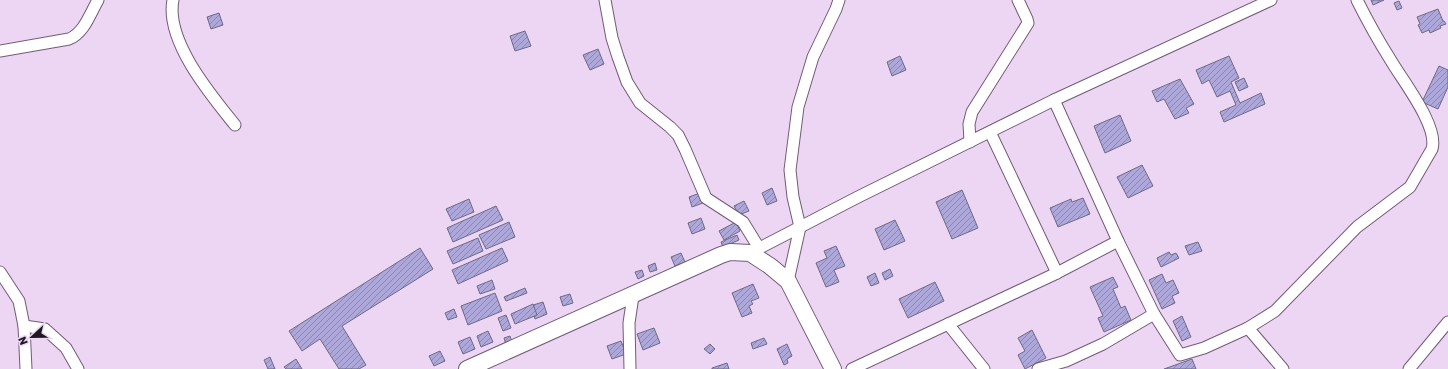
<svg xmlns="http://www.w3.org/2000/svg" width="1448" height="369" font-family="Rubik,sans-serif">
<defs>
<pattern id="building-hatch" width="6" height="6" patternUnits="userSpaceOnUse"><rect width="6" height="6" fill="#aea8da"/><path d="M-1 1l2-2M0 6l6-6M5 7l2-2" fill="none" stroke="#8d88b0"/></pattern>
</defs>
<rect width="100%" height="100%" fill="#edd6f3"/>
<g fill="url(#building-hatch)" stroke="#6d6987">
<polygon points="1371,0 1384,0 1373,5"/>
<polygon points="1399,1 1402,8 1397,10 1394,3"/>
<polygon points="1438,9 1443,21 1444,21 1446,24 1440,26 1441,28 1430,33 1429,30 1422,33 1418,25 1420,24 1417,17"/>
<polygon points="219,13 223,25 211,29 207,17"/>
<polygon points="525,31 531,46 515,51 510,36"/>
<polygon points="598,49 604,64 590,70 583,55"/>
<polygon points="900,56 906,70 892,76 887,62"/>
<polygon points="1229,56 1239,78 1231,82 1240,103 1261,93 1265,104 1224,122 1220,112 1236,105 1230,91 1217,97 1209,80 1202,84 1196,70"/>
<polygon points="1439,66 1448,70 1448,87 1438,109 1422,102"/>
<polygon points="1244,78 1248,87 1239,91 1235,82"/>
<polygon points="1180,79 1194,104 1186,108 1189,113 1175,119 1164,99 1157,102 1152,91"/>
<polygon points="1120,115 1131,141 1105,153 1094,126"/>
<polygon points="1142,165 1153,186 1128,198 1117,177"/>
<polygon points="772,188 777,201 767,205 762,193"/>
<polygon points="962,190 978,228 952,239 936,202"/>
<polygon points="700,193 703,203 692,207 689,197"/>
<polygon points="1083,198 1090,214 1058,227 1050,208 1071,199 1072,202"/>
<polygon points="469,199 474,212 452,221 446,209"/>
<polygon points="744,201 749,211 739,215 734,206"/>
<polygon points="496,206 503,220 453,242 447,228"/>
<polygon points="701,218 705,229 692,234 688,223"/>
<polygon points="895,220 905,241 884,250 875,229"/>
<polygon points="509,222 515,237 486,249 479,235"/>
<polygon points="736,222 740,231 724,240 719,231"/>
<polygon points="737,235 739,240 723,247 721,242"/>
<polygon points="478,238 483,251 453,264 447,251"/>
<polygon points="1198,242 1202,251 1189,255 1185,246"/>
<polygon points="836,246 845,266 834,270 839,282 826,287 816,263 827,258 824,251"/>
<polygon points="420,248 433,269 342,326 366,365 359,369 339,369 320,339 302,351 289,331"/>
<polygon points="502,248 508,261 458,284 452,270"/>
<polygon points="1169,252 1171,255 1176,253 1179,258 1161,267 1157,258"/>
<polygon points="681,253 685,262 675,266 671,257"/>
<polygon points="655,263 657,270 650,272 648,266"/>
<polygon points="890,269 893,276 885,280 882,273"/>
<polygon points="642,270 644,276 638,279 635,272"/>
<polygon points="875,273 879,283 871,286 867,277"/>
<polygon points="1162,274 1166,283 1173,280 1179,293 1172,296 1175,303 1162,309 1149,280"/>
<polygon points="1113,277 1118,287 1113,289 1121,308 1125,306 1131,320 1104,332 1098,318 1103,316 1090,287"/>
<polygon points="492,280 495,289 480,294 477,286"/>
<polygon points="935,282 944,301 908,318 899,299"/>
<polygon points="753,284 759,298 751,301 753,304 749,306 752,313 742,317 732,293"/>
<polygon points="525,288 527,293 506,301 504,297"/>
<polygon points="495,293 502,311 468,325 461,306"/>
<polygon points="570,294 573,303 563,306 560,297"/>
<polygon points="543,302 547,314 535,319 530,306"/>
<polygon points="533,304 537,315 515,324 511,314"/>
<polygon points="454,309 457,317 448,320 445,313"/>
<polygon points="506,315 511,328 503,331 498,318"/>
<polygon points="1182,316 1191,337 1182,341 1173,321"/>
<polygon points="654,328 660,343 643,350 637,334"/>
<polygon points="1032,330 1046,358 1025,369 1018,355 1025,351 1018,338"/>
<polygon points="488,331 493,342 481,347 477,336"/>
<polygon points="510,336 512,342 506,345 504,338"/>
<polygon points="470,337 475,349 463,354 458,342"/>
<polygon points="764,338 767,344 753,349 751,343"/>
<polygon points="621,341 626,354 612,359 607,346"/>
<polygon points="710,344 715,349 710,354 704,349"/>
<polygon points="787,344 792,356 787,359 788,363 784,365 777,349"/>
<polygon points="440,351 445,361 434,366 429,356"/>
<polygon points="270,357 275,369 268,369 264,360"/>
<polygon points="296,359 302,369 286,369 284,367"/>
<polygon points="1192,359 1196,369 1164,369"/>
<polygon points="727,363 729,369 712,369 712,368"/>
</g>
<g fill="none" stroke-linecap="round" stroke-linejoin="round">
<defs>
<g id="minor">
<path d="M173,0C165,41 211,95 235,125"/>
<polyline points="605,0 612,38 618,57 627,82 640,103 670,127 678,135 685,149 706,198 743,222 759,248"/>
<path d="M0,51L69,39C84,33 90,14 98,0"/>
<path d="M1054,100L1118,241L1154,314L1180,355L1204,348L1248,328L1275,311L1357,227L1410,187L1432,149C1439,126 1402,80 1390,59C1378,40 1367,20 1357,0"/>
<polyline points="990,132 1057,273"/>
<polyline points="970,142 969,124 972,112 1028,23 1027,19 1018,0"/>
<polyline points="750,253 858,197 1054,100 1271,0"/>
<polyline points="0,272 19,301 24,326 26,369"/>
<polyline points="788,281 800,227 793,197 790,170 798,107 813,57 836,9 839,0"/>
<polyline points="948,324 984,369"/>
<polyline points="24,326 45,329 66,348 78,369"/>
<polyline points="1248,328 1283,369"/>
<polyline points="630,369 629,323 633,296"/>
<polyline points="852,369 1057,273 1118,241"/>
<polyline points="1038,369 1066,361 1103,344 1154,314"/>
<polyline points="1409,369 1448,322"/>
</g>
<polyline id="secondary" points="467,369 721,255 730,252 750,253 770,266 788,281 833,369"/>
</defs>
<use href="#minor" stroke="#705c76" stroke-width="13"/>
<use href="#secondary" stroke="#705c76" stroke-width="18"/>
<use href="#minor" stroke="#fff" stroke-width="11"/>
<use href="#secondary" stroke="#fff" stroke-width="16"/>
</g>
<g transform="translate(32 337) rotate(248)" stroke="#edd6f3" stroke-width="3" paint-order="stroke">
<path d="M0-3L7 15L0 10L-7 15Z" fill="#201822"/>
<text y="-6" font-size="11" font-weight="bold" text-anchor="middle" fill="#201822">N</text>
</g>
</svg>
